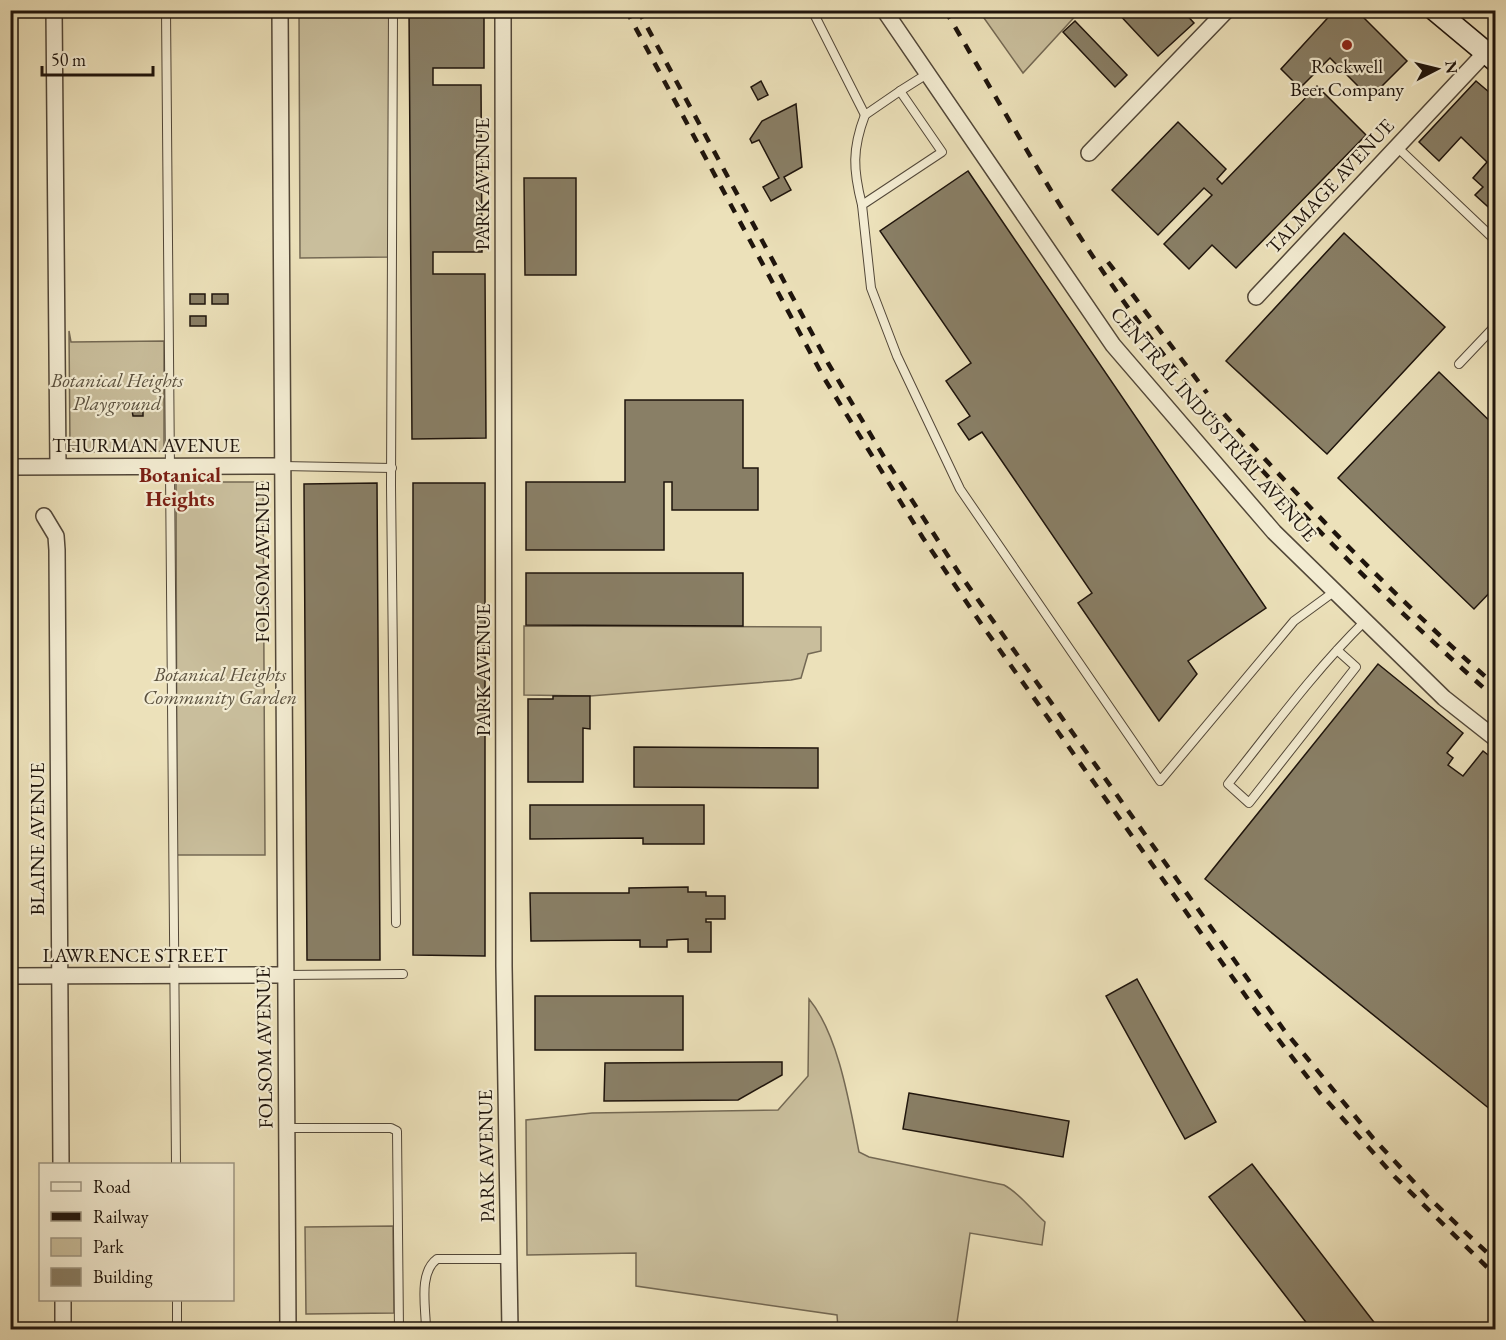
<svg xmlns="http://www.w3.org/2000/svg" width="1506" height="1340" font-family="'EB Garamond',serif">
<rect width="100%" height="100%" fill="#ece1ba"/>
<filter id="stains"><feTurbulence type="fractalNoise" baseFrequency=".00333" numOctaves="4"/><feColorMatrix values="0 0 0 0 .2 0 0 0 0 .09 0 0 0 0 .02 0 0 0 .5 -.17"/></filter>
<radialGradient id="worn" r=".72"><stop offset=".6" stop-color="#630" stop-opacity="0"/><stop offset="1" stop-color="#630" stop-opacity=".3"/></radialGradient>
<g fill="#c9be9c" stroke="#746954" stroke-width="1.5">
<polygon points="299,11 389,11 390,257 300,258"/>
<polygon points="979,11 1080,11 1023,73"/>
<polygon points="69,331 71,342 164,341 164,451 79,452 70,448"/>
<polygon points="176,482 263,482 265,855 177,855"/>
<polygon points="524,626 821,627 821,651 808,654 801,678 791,680 590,696 524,695"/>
<path d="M809,999C839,1035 850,1107 859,1152L869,1157L1004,1185C1021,1194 1031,1210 1045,1222L1042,1245L970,1233L956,1329H838L837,1315L636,1286V1253L527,1255L526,1120L592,1113L778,1110L808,1076Z"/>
<polygon points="393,1226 394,1313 306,1314 305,1227"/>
</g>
<g fill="#897f66" stroke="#1e140c" stroke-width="1.5">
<polygon points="409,10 484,10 484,68 433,68 433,85 481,85 482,252 433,252 433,274 485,274 486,438 412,439"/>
<polygon points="1115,10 1182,10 1194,23 1158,56"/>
<polygon points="1335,10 1356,10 1407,61 1370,98 1330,58 1300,88 1281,69"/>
<polygon points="1075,21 1127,75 1115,87 1063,32"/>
<polygon points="761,81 768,95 758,100 751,87"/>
<polygon points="1476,81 1496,98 1496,214 1475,195 1483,187 1473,178 1487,162 1461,137 1439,161 1419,142"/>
<polygon points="1317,86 1366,135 1236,268 1212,245 1189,269 1164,244 1212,195 1204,188 1158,235 1112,190 1178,122 1226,169 1217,179 1222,184"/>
<polygon points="796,104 802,167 784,177 791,190 771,201 763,187 779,178 759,140 752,143 750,139 762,121"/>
<polygon points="968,171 1266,608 1188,661 1197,674 1159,721 1078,603 1092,593 982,432 969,440 958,424 970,416 946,381 971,363 880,231"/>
<polygon points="524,178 576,178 576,275 525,275"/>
<polygon points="1344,233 1445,327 1327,454 1226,361"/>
<rect x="190" y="294" width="15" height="10"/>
<rect x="212" y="294" width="16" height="10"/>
<rect x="190" y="316" width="16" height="10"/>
<polygon points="1439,372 1496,427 1496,586 1474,609 1338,478"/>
<polygon points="625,400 743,400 743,468 758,468 758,510 672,510 672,482 664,482 664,550 526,550 526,482 625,482"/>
<polygon points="132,410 143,410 143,416 133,416"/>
<polygon points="377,483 380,960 307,960 304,484"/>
<polygon points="413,483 485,483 485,956 413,955"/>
<polygon points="526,573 743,573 743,626 526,625"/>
<polygon points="1378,664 1463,733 1447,753 1453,758 1448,765 1463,776 1483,751 1496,761 1496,1114 1205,879"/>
<polygon points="553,696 590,696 590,729 583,728 583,782 528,782 528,699 553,699"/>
<polygon points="634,747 818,748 818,788 634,787"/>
<polygon points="530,805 704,805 704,844 643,844 643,838 530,839"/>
<polygon points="688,887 688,892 706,892 706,896 725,896 725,919 706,919 706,922 711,922 711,952 688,952 688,939 667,940 667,947 640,947 640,940 531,941 530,893 629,893 629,888"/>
<polygon points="1137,979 1216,1122 1185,1139 1106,996"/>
<rect x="535" y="996" width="148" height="54"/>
<polygon points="782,1062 782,1075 738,1100 604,1101 605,1063"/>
<polygon points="909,1093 1069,1121 1063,1157 903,1129"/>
<polygon points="1252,1164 1380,1330 1312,1330 1209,1197"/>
<polygon points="668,1326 687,1330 667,1330"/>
</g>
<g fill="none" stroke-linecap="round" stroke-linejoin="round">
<defs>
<g id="service">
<polyline points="166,10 176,1164"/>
<polyline points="393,10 391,486 396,923"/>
<polyline points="812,10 865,115 900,91"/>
<polyline points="927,74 900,91 942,152 862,205 871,288 897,356 960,489 1160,781 1294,621 1335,591"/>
<polyline points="1397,147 1496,241"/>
<path d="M862,205C853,170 852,149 865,115"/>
<polyline points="1459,364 1496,325"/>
<polyline points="282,466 392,468"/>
<path d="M1337,650L1356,667L1249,803L1228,784C1272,729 1314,671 1365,621"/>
<polyline points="285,975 403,974"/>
<polyline points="286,1128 391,1128 397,1131 399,1330"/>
<polyline points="177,1300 177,1330"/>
<path d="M426,1330C426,1308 418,1273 437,1259H509"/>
</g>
<g id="minor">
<polyline points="54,10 58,465"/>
<polyline points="280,10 288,1330"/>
<polyline points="503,10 504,967 510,1330"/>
<polyline points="884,10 1113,345 1274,532 1444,698 1496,739"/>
<polyline points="1089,153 1227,10"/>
<polyline points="1256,297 1486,52"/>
<polyline points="10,467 282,466"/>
<polyline points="44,516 56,536 57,550 61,1164"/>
<polyline points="10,976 284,975"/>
<polyline points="63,1300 63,1330"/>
</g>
<polyline id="secondary" points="1435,10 1496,61"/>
</defs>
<use href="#service" stroke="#524738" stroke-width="10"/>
<use href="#minor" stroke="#524738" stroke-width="18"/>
<use href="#secondary" stroke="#1e140c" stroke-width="24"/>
<use href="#service" stroke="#f3ecd2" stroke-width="8"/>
<use href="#minor" stroke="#f3ecd2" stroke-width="15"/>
<use href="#secondary" stroke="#f3ecd2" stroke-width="21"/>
<g stroke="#1e140c" stroke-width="4.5" stroke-dasharray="10 10" stroke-linecap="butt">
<polyline points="626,10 824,378 923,538 982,625 1255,1009 1319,1092 1395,1177 1496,1276"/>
<polyline points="638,10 828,363 884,457 959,573 1284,1030 1373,1138 1428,1197 1496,1261"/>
<path d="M945,10C1014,127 1079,248 1163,354C1263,480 1376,592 1496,699"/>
<polyline points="1108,262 1207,393"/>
<path d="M1224,414C1310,510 1399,601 1496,686"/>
</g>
</g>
<circle fill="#8f2418" stroke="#f3ecd2" stroke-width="2" cx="1347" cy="45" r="6"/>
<g text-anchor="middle" stroke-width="4.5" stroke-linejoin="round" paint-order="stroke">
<g font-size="20" fill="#1e140c" stroke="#f3ecd2">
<text x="1347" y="73">Rockwell<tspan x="1347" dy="23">Beer Company</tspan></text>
</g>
<g font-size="20" fill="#1e140c" stroke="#f3ecd2">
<text transform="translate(482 184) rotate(-90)" y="7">PARK AVENUE</text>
<text transform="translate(1330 186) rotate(-47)" y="7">TALMAGE AVENUE</text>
<text transform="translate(1214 424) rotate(49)" y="7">CENTRAL INDUSTRIAL AVENUE</text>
<text x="146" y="452">THURMAN AVENUE</text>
<text transform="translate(262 562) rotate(-90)" y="7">FOLSOM AVENUE</text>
<text transform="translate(483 670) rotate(-90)" y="7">PARK AVENUE</text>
<text transform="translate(37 839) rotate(-90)" y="7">BLAINE AVENUE</text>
<text x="135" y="962">LAWRENCE STREET</text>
<text transform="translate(264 1048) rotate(-91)" y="7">FOLSOM AVENUE</text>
<text transform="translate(486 1156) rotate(-91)" y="7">PARK AVENUE</text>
</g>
<g font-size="20" font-style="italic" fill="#5a503e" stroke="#f3ecd2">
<text x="117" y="387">Botanical Heights<tspan x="117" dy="23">Playground</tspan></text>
<text x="220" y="681">Botanical Heights<tspan x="220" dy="23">Community Garden</tspan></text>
</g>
<g font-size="21" font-weight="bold" fill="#7a1f14" stroke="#f3ecd2">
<text x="180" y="482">Botanical<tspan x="180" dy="24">Heights</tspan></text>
</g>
</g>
<rect width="1506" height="1340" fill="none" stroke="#ece1ba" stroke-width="36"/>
<rect x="12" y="12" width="1482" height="1316" fill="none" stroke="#1e140c" stroke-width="3"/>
<rect x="18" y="18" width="1470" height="1304" fill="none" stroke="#1e140c" stroke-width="1.5"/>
<rect x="39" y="1163" width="195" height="138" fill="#f3ecd2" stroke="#9e9683" stroke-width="1.5"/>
<rect x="51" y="1182" width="30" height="9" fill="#f3ecd2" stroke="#9e9683" stroke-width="1.5"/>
<text x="93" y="1193" font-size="18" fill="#1e140c">Road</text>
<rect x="51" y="1212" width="30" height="9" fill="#1e140c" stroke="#9e9683" stroke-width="1.5"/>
<text x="93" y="1223" font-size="18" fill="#1e140c">Railway</text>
<rect x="51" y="1238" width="30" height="18" fill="#c9be9c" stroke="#9e9683" stroke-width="1.5"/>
<text x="93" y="1253" font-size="18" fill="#1e140c">Park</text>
<rect x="51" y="1268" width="30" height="18" fill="#897f66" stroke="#9e9683" stroke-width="1.5"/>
<text x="93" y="1283" font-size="18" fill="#1e140c">Building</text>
<g transform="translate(1437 69) rotate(83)" stroke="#f3ecd2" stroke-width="4.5" paint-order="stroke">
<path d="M0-4.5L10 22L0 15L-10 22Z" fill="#1e140c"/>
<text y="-9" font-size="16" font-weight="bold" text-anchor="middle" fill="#1e140c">N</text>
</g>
<path d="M42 66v9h111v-9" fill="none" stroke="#1e140c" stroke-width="3"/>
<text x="51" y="66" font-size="18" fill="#1e140c" stroke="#f3ecd2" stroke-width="4.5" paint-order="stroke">50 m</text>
<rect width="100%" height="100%" filter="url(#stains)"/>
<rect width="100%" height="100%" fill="url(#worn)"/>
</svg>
